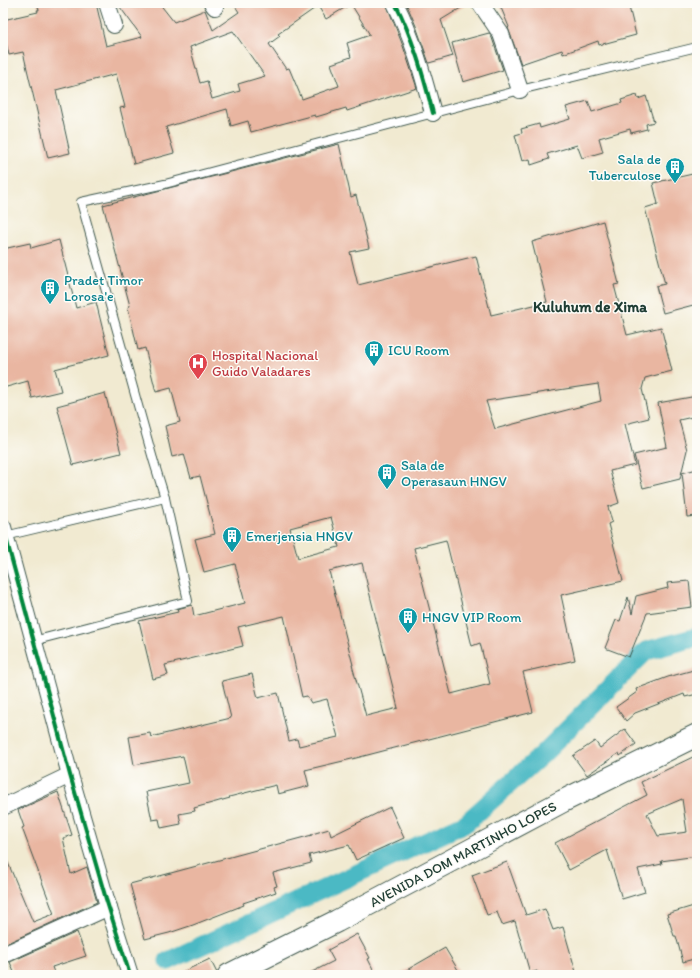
<svg xmlns="http://www.w3.org/2000/svg" width="700" height="978" font-family="Itim,sans-serif">
<rect width="100%" height="100%" fill="#fdfcf7"/>
<filter id="ink" filterUnits="userSpaceOnUse"><feTurbulence type="fractalNoise" baseFrequency=".025" numOctaves="2"/><feDisplacementMap in="SourceGraphic" scale="8" xChannelSelector="R" yChannelSelector="G"/><feConvolveMatrix kernelMatrix="1 2 1 2 8 2 1 2 1" color-interpolation-filters="sRGB"/></filter>
<filter id="wash" filterUnits="userSpaceOnUse"><feTurbulence type="fractalNoise" baseFrequency=".012" numOctaves="4" result="noise"/><feDisplacementMap in="SourceGraphic" scale="16" xChannelSelector="R" yChannelSelector="G"/><feGaussianBlur stdDeviation="0.9" result="paint"/><feColorMatrix in="noise" values="0 0 0 0 0 0 0 0 0 0 0 0 0 0 0 0 0 1.4 0 .05"/><feComposite in="paint" operator="in"/></filter>
<g filter="url(#wash)">
<rect width="100%" height="100%" fill="#f1ead1"/>
<g fill="none" stroke-linecap="round" stroke-linejoin="round">
<polyline stroke="#4bb9c4" stroke-width="19" points="168,961 466,823 543,754 646,651 697,637"/>
</g>
<g id="blocks">
<g fill="#e9b6a1" fill-rule="evenodd">
<path d="M37,3H96L106,46L142,37L117,3H159L174,22L205,10L213,30L239,12L233,3H386L403,46L417,88L347,111L346,108L316,117L315,115L251,132L248,121L231,126L227,109L166,127L174,153L134,164L120,108L125,107L116,74L56,90L70,153L48,158L23,52L9,55L3,30V20L38,12L37,10H39ZM351,4L370,35L347,43L351,57L331,64L339,86L302,99L289,68L286,69L269,44L280,36L278,34L318,6L326,19ZM233,31L265,76L238,84L240,91L212,99L207,81L200,83L190,47Z"/>
<polygon points="406,3 469,3 441,20 453,56 429,63 416,26"/>
<polygon points="499,3 628,3 636,35 599,45 598,41 563,54 562,50 521,64 508,28 509,27"/>
<polygon points="489,33 492,38 503,70 463,82 452,43"/>
<polygon points="637,95 638,99 646,96 654,122 646,124 647,129 631,133 630,129 599,138 603,152 582,158 577,145 547,154 549,159 531,165 530,159 522,161 515,135 522,133 521,129 539,124 540,128 570,119 566,107 588,101 592,112 622,103 621,100"/>
<path d="M339,144L351,197L356,195L369,248L350,252L358,285L476,256L491,315L547,302L532,242L603,221L619,284L614,285L627,335L661,327L672,371L645,378L642,389L649,418L625,424L635,465L610,471L619,503L608,507L612,522L608,524L623,581L561,595L575,660L523,672L533,712L356,758L305,770L309,786L278,794L276,785L229,797L230,798L194,808L195,811L179,814L181,824L161,828L159,819L152,820L146,792L189,783L183,756L134,765L129,737L150,733L151,737L231,718L222,681L252,674L258,698L278,693L289,741L297,739L299,746L338,737L327,699L311,703L307,696L302,697L284,616L238,627L243,646L165,665L168,675L153,679L139,621L178,612L177,609L192,605L194,616L245,603L235,564L204,572L195,539L215,534L200,476L191,478L184,454L172,457L165,426L180,422L171,388L156,392L145,348L138,350L128,307L130,306L103,205ZM598,384L601,401L495,429L486,401ZM331,517L339,547L298,558L290,528ZM446,540L472,646L480,643L490,684L451,694L414,548ZM362,563L398,708L366,716L352,665H353L329,571Z"/>
<polygon points="697,173 697,304 663,313 656,286 665,284 645,208 658,204 653,183"/>
<polygon points="59,240 76,308 96,302 109,355 55,369 61,391 32,398 28,381 3,388 3,249 30,243 31,248"/>
<polygon points="105,393 121,453 73,465 57,406"/>
<polygon points="697,396 697,416 679,420 687,450 680,479 643,488 634,455 667,447 658,403"/>
<polygon points="697,469 697,516 687,517 682,473"/>
<polygon points="689,581 692,607 647,613 629,657 605,648 616,620 620,621 628,597 632,614 636,596 668,588 667,583"/>
<polygon points="697,669 697,694 685,697 684,694 635,713 626,721 616,707 637,692 636,689 668,677"/>
<polygon points="625,729 636,744 620,756 619,753 587,775 573,756 595,741 600,748"/>
<path d="M697,755V856L661,861L662,864L638,869L645,892L622,899L607,850L569,870L555,843L647,795L641,782ZM682,799L687,832L658,836L647,814Z"/>
<polygon points="58,792 72,835 63,838 71,874 87,867 97,902 3,945 3,851 33,922 54,914 22,828 24,827 18,810"/>
<polygon points="390,807 404,838 356,860 349,845 309,855 311,863 273,873 277,886 274,887 276,892 243,903 244,905 193,925 169,933 145,939 130,884 312,835 312,834 329,829 331,836"/>
<polygon points="507,862 526,915 545,909 553,930 563,927 576,972 566,975 538,975 537,971 530,973 515,921 502,925 497,912 487,915 472,875"/>
<polygon points="697,905 697,958 683,962 676,936 674,936 667,914"/>
<polygon points="77,932 86,956 52,967 55,975 15,975 10,962"/>
<polygon points="357,934 370,958 368,959 376,975 306,975 334,961 328,950"/>
<polygon points="445,948 461,975 398,975"/>
<polygon points="210,959 217,973 217,975 176,975"/>
</g>
</g>
</g>
<g filter="url(#ink)">
<use href="#blocks" fill-opacity="0" stroke="#3e574c" stroke-width="1"/>
<g fill="none" stroke-linecap="round" stroke-linejoin="round">
<defs>
<g id="service">
<polyline points="5,536 165,498"/>
<polyline points="33,641 188,601 165,498 153,459 81,202 165,184 520,90 697,47"/>
</g>
<g id="minor">
<polyline points="107,3 114,25"/>
<polyline points="212,3 215,7"/>
<path d="M395,3C413,38 423,75 433,113"/>
<polyline points="480,3 501,34 520,90"/>
<polyline points="3,527 70,775 106,899 130,975"/>
<polyline points="3,807 70,775"/>
<polyline points="3,955 109,907"/>
</g>
<polyline id="secondary" points="229,975 337,921 563,801 697,735"/>
</defs>
<use href="#service" stroke="#3e574c" stroke-width="10"/>
<use href="#minor" stroke="#3e574c" stroke-width="18"/>
<use href="#secondary" stroke="#3e574c" stroke-width="24"/>
<use href="#service" stroke="#fff" stroke-width="8"/>
<use href="#minor" stroke="#fff" stroke-width="16"/>
<use href="#secondary" stroke="#fff" stroke-width="22"/>
<defs>
<g id="cycleway">
<path d="M395,3C413,38 423,75 433,113"/>
<polyline points="3,527 70,775 106,899 130,975"/>
</g>
</defs>
<use href="#cycleway" stroke="#fdfcf7" stroke-width="6"/>
<use href="#cycleway" stroke="#00873e" stroke-width="4"/>
</g>
</g>
<defs>
<symbol id="building-pin" viewBox="-11 -11 22 30"><path d="M0 17L-7.5 6A9.5 9.5 0 1 1 7.5 6Z" fill="#0f9aa8" stroke="#fdfcf7"/><path d="M-4-6H4V6H1V3H-1V6H-4ZM-2.5-4.3h1.7v1.8h-1.7ZM.8-4.3h1.7v1.8H.8ZM-2.5-1h1.7V.8h-1.7ZM.8-1h1.7V.8H.8Z" fill="#fff"/></symbol>
<symbol id="hospital-pin" viewBox="-11 -11 22 30"><path d="M0 17L-7.5 6A9.5 9.5 0 1 1 7.5 6Z" fill="#e0444e" stroke="#fdfcf7"/><path d="M-5-5h3v3.5h4V-5h3V5h-3V1.5h-4V5h-3Z" fill="#fff"/></symbol>
</defs>
<g fill-rule="evenodd">
<use href="#building-pin" x="664" y="156" width="22" height="30"/>
<use href="#building-pin" x="39" y="277" width="22" height="30"/>
<use href="#building-pin" x="363" y="339" width="22" height="30"/>
<use href="#hospital-pin" x="187" y="352" width="22" height="30"/>
<use href="#building-pin" x="376" y="462" width="22" height="30"/>
<use href="#building-pin" x="221" y="525" width="22" height="30"/>
<use href="#building-pin" x="397" y="606" width="22" height="30"/>
</g>
<g text-anchor="middle" stroke-width="3" stroke-linejoin="round" paint-order="stroke">
<g font-size="14" fill="#0d838f" stroke="#fdfcf7" text-anchor="start">
<text x="661" y="164" text-anchor="end">Sala de<tspan x="661" dy="16">Tuberculose</tspan></text>
<text x="64" y="285">Pradet Timor<tspan x="64" dy="16">Lorosa'e</tspan></text>
<text x="388" y="355">ICU Room</text>
<text x="401" y="470">Sala de<tspan x="401" dy="16">Operasaun HNGV</tspan></text>
<text x="246" y="541">Emerjensia HNGV</text>
<text x="422" y="622">HNGV VIP Room</text>
</g>
<g font-size="14" fill="#be3a42" stroke="#fdfcf7" text-anchor="start">
<text x="212" y="360">Hospital Nacional<tspan x="212" dy="16">Guido Valadares</tspan></text>
</g>
<g font-size="14" fill="#1f3d34" stroke="#fdfcf7">
<text transform="translate(463 854) rotate(-28)" y="5">AVENIDA DOM MARTINHO LOPES</text>
</g>
<g font-size="15" font-weight="bold" fill="#1f3d34" stroke="#fdfcf7">
<text x="590" y="312">Kuluhum de Xima</text>
</g>
</g>
<rect width="700" height="978" fill="none" stroke="#fdfcf7" stroke-width="16"/>
</svg>
